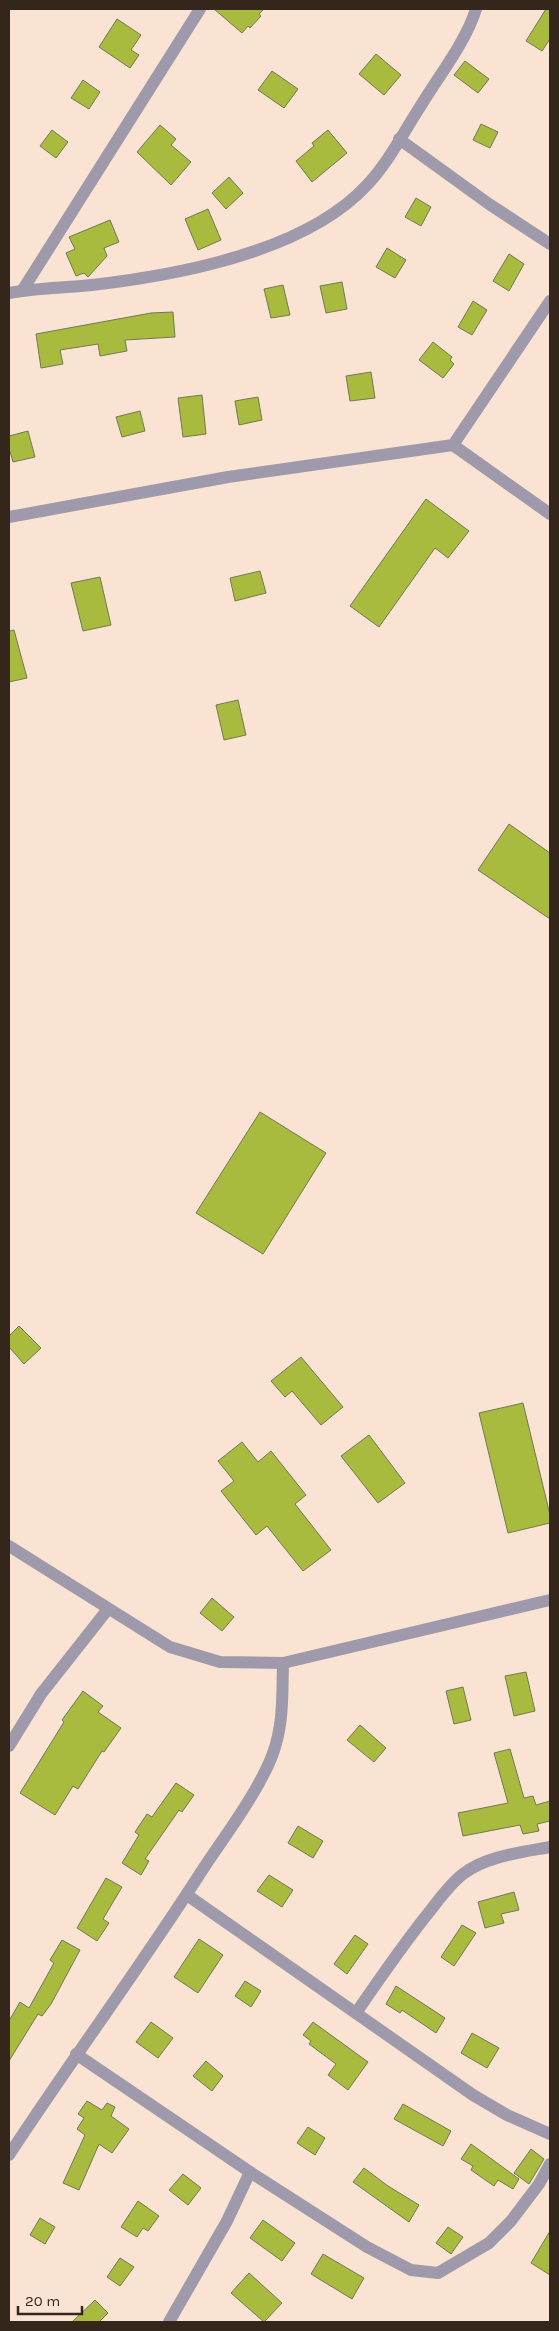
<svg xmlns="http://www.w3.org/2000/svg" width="559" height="2331" font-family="Karla,sans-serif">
<rect width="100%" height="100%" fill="#fbe3d3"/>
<g fill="#a8bb3f" stroke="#717952">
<polygon points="214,9 264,9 259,14 261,16 250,28 248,26 242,33"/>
<polygon points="546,9 550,9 550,39 542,51 526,41"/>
<polygon points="117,19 141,35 131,50 139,55 130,68 99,47"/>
<polygon points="376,54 401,75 384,95 359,74"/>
<polygon points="465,61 489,79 478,93 454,75"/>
<polygon points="272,71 298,89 284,108 258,90"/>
<polygon points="83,80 100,92 89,109 71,98"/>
<polygon points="481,124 498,132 490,148 473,140"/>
<polygon points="160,125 176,139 171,145 191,162 171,185 137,152"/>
<polygon points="52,130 68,142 56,158 40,146"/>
<polygon points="328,130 347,153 312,182 296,161 314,146 312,143"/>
<polygon points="229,177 243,193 226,209 212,193"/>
<polygon points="416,198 431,207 421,226 405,217"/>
<polygon points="208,209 221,240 198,250 185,219"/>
<polygon points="110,220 119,242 104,248 107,256 88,277 84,273 76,276 66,253 75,249 69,237"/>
<polygon points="387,248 406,260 395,278 376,267"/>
<polygon points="509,254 524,264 509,291 493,281"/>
<polygon points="342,282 347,309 326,313 320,286"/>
<polygon points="283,285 290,315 271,318 264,289"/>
<polygon points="473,301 487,310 472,335 458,327"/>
<polygon points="173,312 175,337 125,340 127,351 100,356 98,344 60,350 63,364 41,368 36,334 151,313"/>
<polygon points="433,342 452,357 450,360 454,364 443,378 419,360"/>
<polygon points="371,372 375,398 350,401 346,376"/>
<polygon points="202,395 206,434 183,437 178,398"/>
<polygon points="258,397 262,420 239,425 235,401"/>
<polygon points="140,411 145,431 122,437 116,417"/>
<polygon points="28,431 35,457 13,462 9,448 9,436"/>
<polygon points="426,499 469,531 448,558 435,548 379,627 350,606"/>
<polygon points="260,571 266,593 235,601 230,578"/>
<polygon points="100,577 111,625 83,631 71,583"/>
<polygon points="14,630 27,678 9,682 9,631"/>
<polygon points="238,700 246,735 224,740 216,705"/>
<polygon points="509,824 550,853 550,919 478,870"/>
<polygon points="260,1112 326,1153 263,1254 196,1213"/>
<polygon points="19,1326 41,1348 24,1364 9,1347 9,1336"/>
<polygon points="301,1357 343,1407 321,1425 292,1391 285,1397 271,1381"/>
<polygon points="523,1403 550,1515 550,1523 508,1533 479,1413"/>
<polygon points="369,1435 405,1483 378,1503 341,1456"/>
<polygon points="242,1442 258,1462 271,1451 306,1495 295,1504 331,1550 303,1571 267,1526 256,1535 221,1491 234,1481 218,1461"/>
<polygon points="212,1598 234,1617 222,1631 200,1613"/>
<polygon points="526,1672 535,1711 514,1716 505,1676"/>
<polygon points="463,1687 471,1720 454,1724 446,1691"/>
<polygon points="83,1691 103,1706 98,1712 121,1728 104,1752 102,1751 78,1789 73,1786 55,1815 20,1793 64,1722 62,1720"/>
<polygon points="360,1725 386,1748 374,1762 347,1740"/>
<polygon points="510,1749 524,1798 533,1796 536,1805 550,1801 550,1821 537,1824 539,1831 523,1834 520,1825 463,1836 458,1813 508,1803 494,1753"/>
<polygon points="176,1783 194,1795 182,1812 179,1810 145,1859 149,1861 141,1875 122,1863 139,1835 135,1832 147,1814 152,1817"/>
<polygon points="298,1826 323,1841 313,1858 288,1843"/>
<polygon points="269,1875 293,1890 282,1907 257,1891"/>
<polygon points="106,1878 122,1887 103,1919 109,1923 97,1941 77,1928"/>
<polygon points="514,1892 519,1910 501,1914 504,1923 485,1928 478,1902"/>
<polygon points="462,1925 476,1933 454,1966 441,1957"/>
<polygon points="355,1935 368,1944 347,1974 334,1964"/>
<polygon points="199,1939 223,1955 198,1993 174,1977"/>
<polygon points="62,1940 80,1950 51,2004 42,2016 38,2014 9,2061 9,2021 20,2002 29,2008 54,1963 50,1960"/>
<polygon points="245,1981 261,1991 251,2007 235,1996"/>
<polygon points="396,1986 445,2018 436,2033 402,2010 400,2013 386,2004"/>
<polygon points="151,2022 173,2038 158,2058 136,2042"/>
<polygon points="313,2022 368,2062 348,2090 328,2075 336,2064 309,2044 311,2041 303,2035"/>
<polygon points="472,2033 499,2048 487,2068 461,2053"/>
<polygon points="206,2061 223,2076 212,2091 193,2076"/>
<polygon points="87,2101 102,2110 107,2103 115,2107 111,2116 129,2129 112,2153 99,2144 79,2190 63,2183 85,2135 77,2129 84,2118 78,2114"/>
<polygon points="403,2104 451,2131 443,2146 394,2119"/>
<polygon points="308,2127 325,2138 315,2155 297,2143"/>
<polygon points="471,2144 519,2179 513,2189 498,2180 494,2186 471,2170 473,2166 461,2159"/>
<polygon points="531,2149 544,2159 529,2184 514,2173"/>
<polygon points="364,2168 388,2186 419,2205 409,2222 353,2182"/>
<polygon points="183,2174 201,2188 188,2205 169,2190"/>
<polygon points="138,2201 159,2216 148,2231 143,2228 137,2237 121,2227"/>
<polygon points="40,2218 55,2227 45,2244 30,2235"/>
<polygon points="263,2220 295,2243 282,2261 250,2238"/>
<polygon points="448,2227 463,2237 451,2254 436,2243"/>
<polygon points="550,2231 550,2275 531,2263"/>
<polygon points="323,2254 364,2278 352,2299 311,2274"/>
<polygon points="120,2258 134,2267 120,2286 107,2277"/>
<polygon points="249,2273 282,2303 264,2322 231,2293"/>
<polygon points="95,2300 108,2313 99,2322 72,2322"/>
</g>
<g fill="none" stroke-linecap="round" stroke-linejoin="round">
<g stroke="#9e9aab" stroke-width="12">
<polyline points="399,139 489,204 550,244"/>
<polyline points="22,291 200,9"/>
<path d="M9,293C36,288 64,288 92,285C179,275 305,252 367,185C388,163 403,133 420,107C438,77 466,42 476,9"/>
<polyline points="453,445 550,301"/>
<polyline points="9,517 228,477 453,445 550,514"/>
<polyline points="9,1546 170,1647 220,1662 283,1663 550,1600"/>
<polyline points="9,1746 41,1694 108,1609"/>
<polyline points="187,1895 473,2095 507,2115 550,2134"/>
<path d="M356,2013C380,1978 404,1943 430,1911C440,1898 450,1884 463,1874C486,1856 523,1852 550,1847"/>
<polyline points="76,2054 250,2172 367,2247 411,2270 438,2273 489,2243 511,2221 539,2184 550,2164"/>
<path d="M9,2155C72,2059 141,1966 203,1869C225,1836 258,1792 272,1756C284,1725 282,1695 283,1663"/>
<polyline points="169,2322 227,2221 250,2172"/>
</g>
</g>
<rect width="559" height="2331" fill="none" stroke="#35261c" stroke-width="20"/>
<path d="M18 2306v8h64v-8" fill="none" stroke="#35261c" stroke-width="2.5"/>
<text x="25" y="2306" font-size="15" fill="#35261c" stroke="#fbe3d3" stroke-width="4" paint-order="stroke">20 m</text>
</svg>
